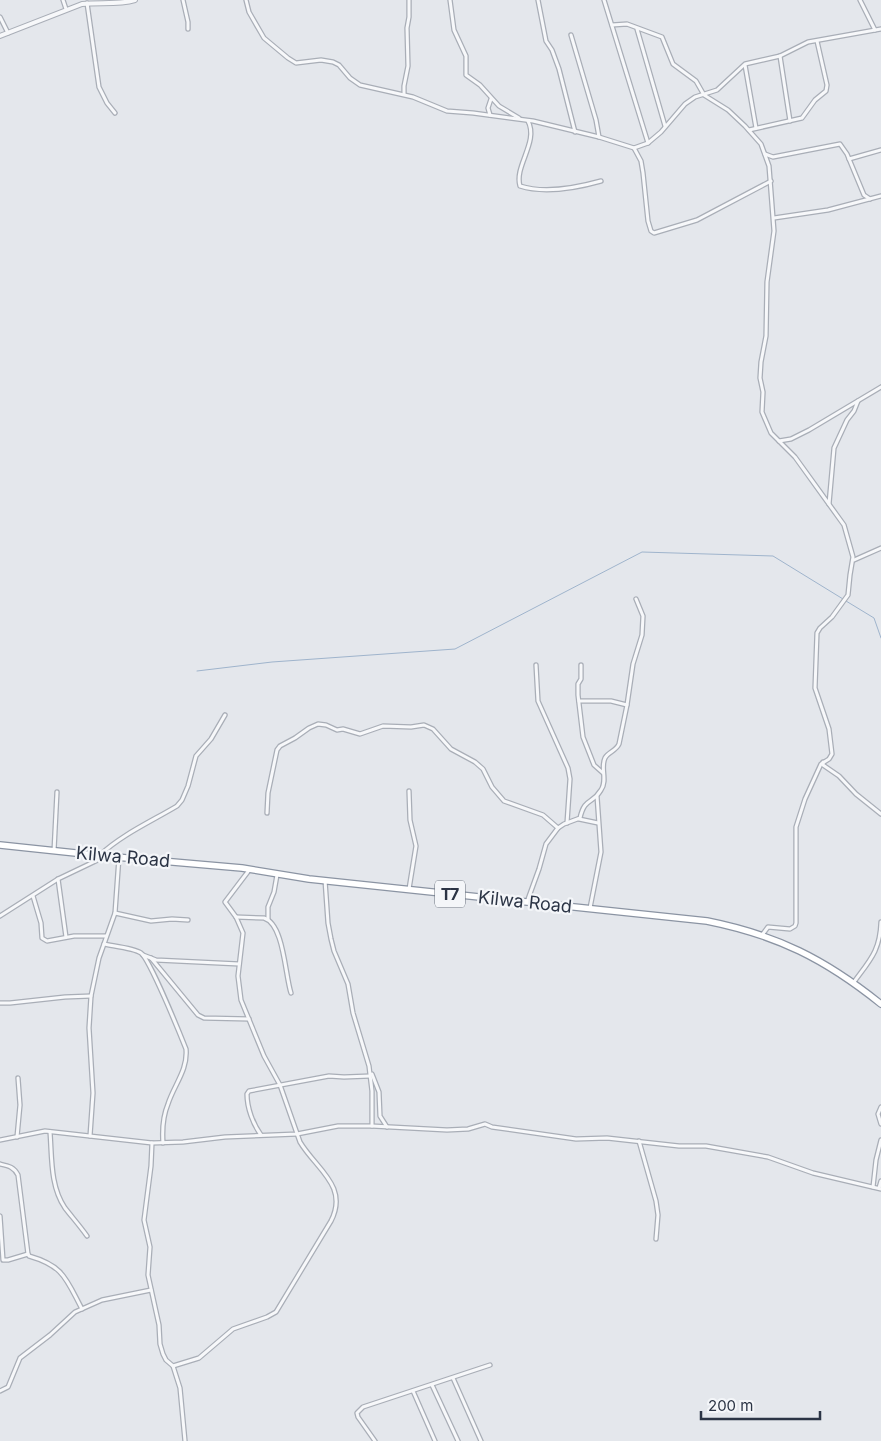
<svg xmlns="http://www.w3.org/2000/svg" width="881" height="1441" font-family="Inter,sans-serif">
<rect width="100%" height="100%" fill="#e4e7ec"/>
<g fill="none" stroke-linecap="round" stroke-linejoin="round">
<g stroke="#9fb4cc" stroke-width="1">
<polyline points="846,601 874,618 881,638"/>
<polyline points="197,671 272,662 455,649 642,552 773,556 843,599"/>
</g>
<defs>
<g id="minor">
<polyline points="63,0 66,9"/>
<polyline points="183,0 188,22 188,29"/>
<polyline points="246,0 249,12 264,38 288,58 296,63 321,60 333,62 339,65 350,78 360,85 413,97 447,111 473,113 533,121 599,137 634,148 648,143 661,132 685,104 695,97 717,90 745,64 780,56 808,42 881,29"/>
<polyline points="450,0 454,30 466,56 466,75 480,85 499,106 519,118"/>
<polyline points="538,0 546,41 552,50 559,69 575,132"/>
<polyline points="604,0 648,143"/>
<polyline points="860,0 875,30"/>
<polyline points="87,3 99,87 107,103 115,113"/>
<polyline points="0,17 8,33"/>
<polyline points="612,25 627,24 662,37 673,64 696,81 704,95 728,110 745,126 761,144 769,166 774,231 767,282 766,336 761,362 760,378 763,392 762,412 771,433 795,457 844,525 853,557 850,575 848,595 832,617 820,628 817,633 815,688 829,729 832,754 829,759 821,764 805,799 796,827 796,923 795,926 790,929 768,927 762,935"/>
<polyline points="637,29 665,126"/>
<polyline points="571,35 596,120 599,137"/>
<polyline points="780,56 790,121"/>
<polyline points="745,65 756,128"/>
<polyline points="404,94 404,86 408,66 407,28 409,17 409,0"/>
<polyline points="490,115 488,108 491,99"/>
<path d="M528,121C539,142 514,166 520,186C545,194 576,188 601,181"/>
<polyline points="749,130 802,118 815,100 826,91 827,85 817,41"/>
<polyline points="634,148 641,161 643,173 648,221 651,231 654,233 697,220 771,181"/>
<polyline points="765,154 773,157 840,144 847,154 864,195 870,199"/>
<polyline points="849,159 881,150"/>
<polyline points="774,218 828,210 881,196"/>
<polyline points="779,441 791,439 809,430 881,387"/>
<polyline points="829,504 834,448 847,420 854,411 858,401"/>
<polyline points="854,560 881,548"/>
<polyline points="536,665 538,701 568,768 570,779 567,823"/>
<polyline points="581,665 581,679 578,684 578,695 583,737 594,765 603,773"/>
<polyline points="579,701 611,701 627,705"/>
<polyline points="823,762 823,765 839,776 856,794 881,814"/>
<polyline points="409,791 410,820 416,846 409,889"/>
<polyline points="267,813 268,793 277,750 280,746 295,738 309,728 318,724 326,725 337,730 343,729 360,734 383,726 411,727 424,725 433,729 451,749 475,762 483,769 492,787 504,801 543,815 558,828"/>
<polyline points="579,819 598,823"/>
<polyline points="54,851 57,792"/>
<path d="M100,855C121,835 152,821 177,806L182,800L188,786L196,756L211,739L225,715"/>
<polyline points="58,879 66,937"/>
<polyline points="325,880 328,923 331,939 334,951 348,984 353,1013 369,1066 372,1091 372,1126"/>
<polyline points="33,896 41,923 42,938 47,941 74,936 106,936"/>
<path d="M527,902L539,869L546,844L558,828L564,824L580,818C585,797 592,805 601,790C608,780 600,768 605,758C608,752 616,751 619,744L627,705L633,664L642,635L643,616L636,599"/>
<polyline points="590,908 601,852 597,796"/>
<polyline points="115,913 151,921 172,919 188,920"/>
<polyline points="0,916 58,879 104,857"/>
<path d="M236,917L264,918C284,924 285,975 291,993"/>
<polyline points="268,919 268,907 274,892 277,875"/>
<path d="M104,944C113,946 134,948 141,953C150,960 180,1034 186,1049C188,1070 174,1085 168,1104C163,1116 162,1129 163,1143"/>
<polyline points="143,955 156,960 239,964"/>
<polyline points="151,958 198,1015 204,1018 249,1019"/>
<path d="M854,982C870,960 880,951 881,922"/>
<polyline points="0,1003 10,1003 65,997 91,996"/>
<polyline points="372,1074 379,1092 380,1116 387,1127"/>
<polyline points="881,1107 878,1114 881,1124"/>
<path d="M50,1132C52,1157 50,1186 65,1208C72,1217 80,1226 87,1236"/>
<path d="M261,1135C253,1124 247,1108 247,1094L249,1091L329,1076L344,1077L370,1076"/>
<polyline points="90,1136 93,1093 89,1028 91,996 99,958 115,913 119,857"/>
<polyline points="17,1137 20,1105 18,1078"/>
<polyline points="0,1140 45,1131 152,1143 183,1142 225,1137 297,1134 338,1126 372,1126 447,1130 468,1129 485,1124 492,1127 576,1139 607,1138 679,1146 706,1146 768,1157 813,1173 881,1189"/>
<polyline points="639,1141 656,1201 658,1215 656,1239"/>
<polyline points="152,1143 151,1166 144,1220 150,1247 148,1275 159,1325 160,1344 163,1354 166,1360 173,1366 180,1388 185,1441"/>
<path d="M0,1164C9,1166 14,1167 18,1175L28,1254L29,1256C64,1266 66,1279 82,1309"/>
<polyline points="873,1187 876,1160 881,1140"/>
<polyline points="879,1188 881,1181"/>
<polyline points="0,1216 3,1260 8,1260 28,1254"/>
<path d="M173,1366L199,1358L233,1329L267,1317L276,1312L331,1221C349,1186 316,1169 300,1142L280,1085L264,1056L241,1000L238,976L243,933L236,917L225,902L250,869"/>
<polyline points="453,1378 481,1441"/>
<polyline points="432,1385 458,1441"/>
<polyline points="0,1391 8,1387 20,1358 50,1335 75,1312 102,1300 151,1290"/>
<polyline points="413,1391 435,1441"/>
<polyline points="375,1441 358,1417 357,1413 363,1407 490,1365"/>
</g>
<path id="tertiary" d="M0,36L82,4C100,2 118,5 135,0"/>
<path id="trunk" d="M0,845L104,856L242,868L309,879L707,921C777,935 825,959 881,1004"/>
</defs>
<use href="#minor" stroke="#a9aeb7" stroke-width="5.5"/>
<use href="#tertiary" stroke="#a9aeb7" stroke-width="6"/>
<use href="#trunk" stroke="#8b94a3" stroke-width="8"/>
<use href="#minor" stroke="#f7f8fa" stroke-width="3"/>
<use href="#tertiary" stroke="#f7f8fa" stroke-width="4"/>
<use href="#trunk" stroke="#fff" stroke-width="5.5"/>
</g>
<g text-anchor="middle" stroke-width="4.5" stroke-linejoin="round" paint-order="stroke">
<rect fill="#f4f6f9" stroke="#676e7b" stroke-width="1" x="435" y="880.5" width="30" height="27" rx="4"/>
<g font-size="16" font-weight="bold" fill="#2b3445">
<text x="450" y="900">T7</text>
</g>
<g font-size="18" fill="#2b3445" stroke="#f4f6f9">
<text transform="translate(123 857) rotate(5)" y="6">Kilwa Road</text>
<text transform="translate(525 902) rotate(6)" y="6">Kilwa Road</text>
</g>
</g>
<path d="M701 1411v8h119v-8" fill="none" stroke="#2b3445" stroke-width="2.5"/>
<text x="708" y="1411" font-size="15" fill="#2b3445" stroke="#f4f6f9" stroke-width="4" paint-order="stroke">200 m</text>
</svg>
